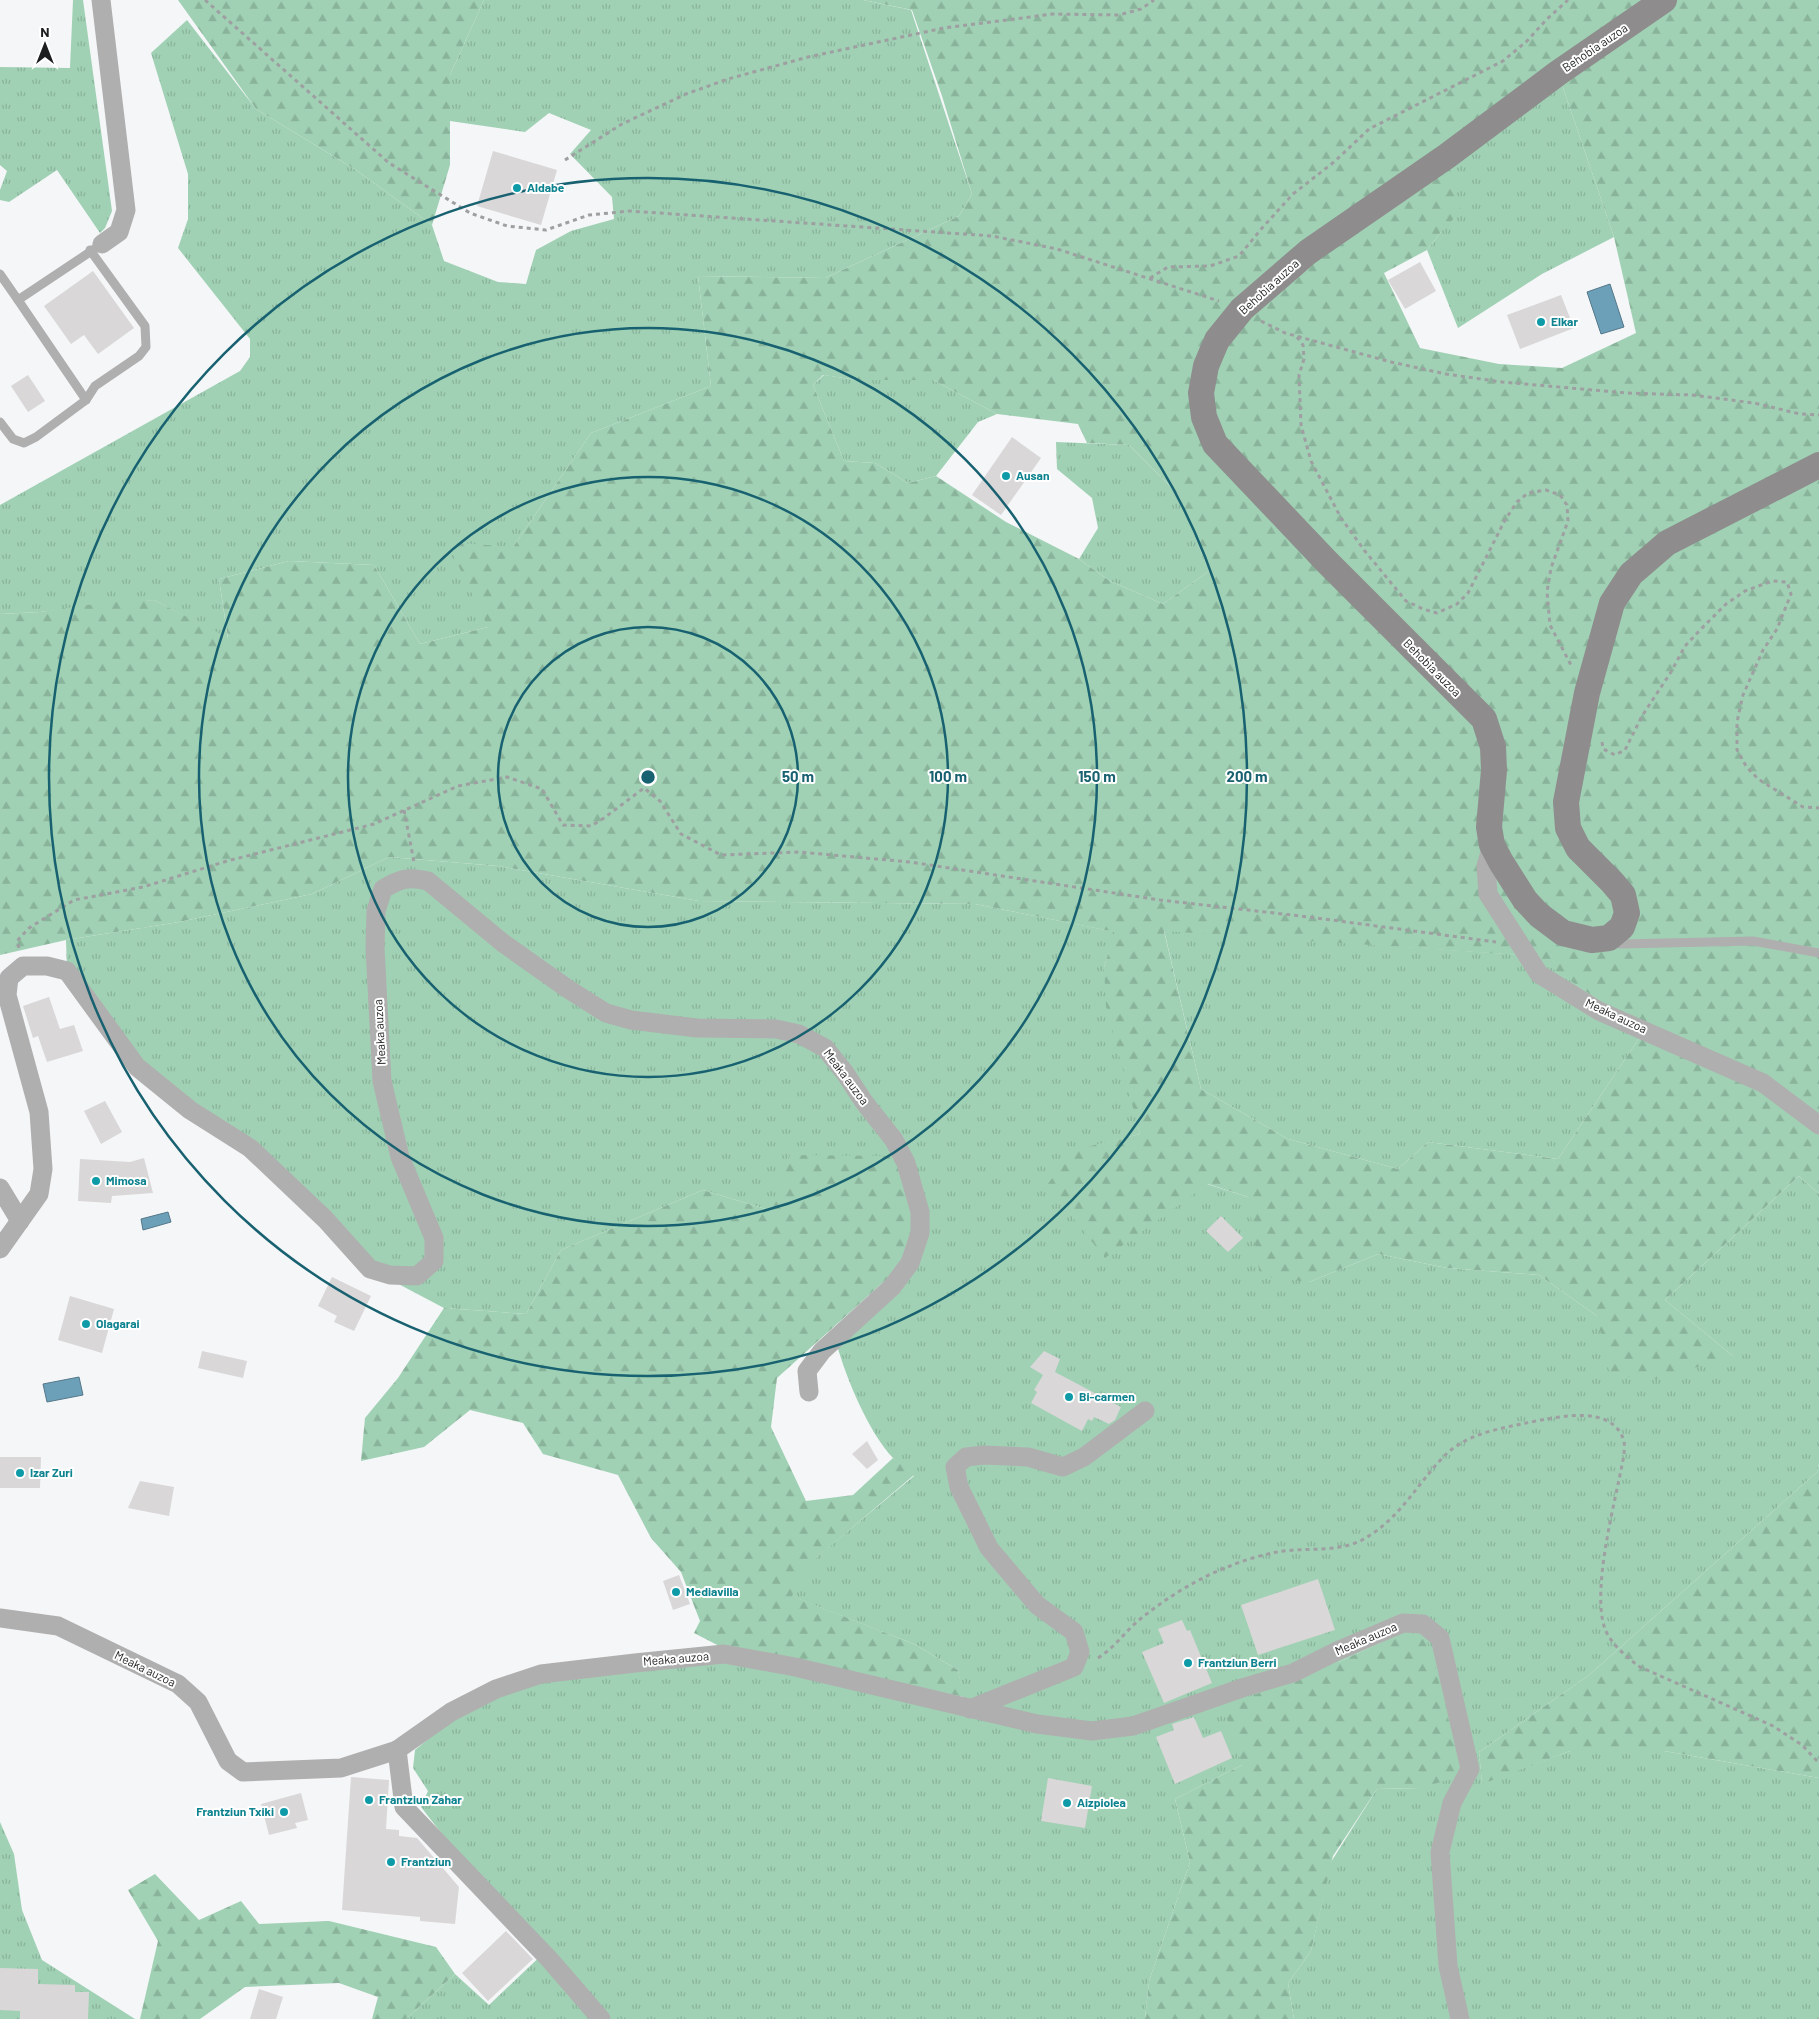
<svg xmlns="http://www.w3.org/2000/svg" width="1819" height="2019" font-family="Barlow,sans-serif">
<defs>
<pattern id="grass-tufts" width="24" height="20" patternUnits="userSpaceOnUse" patternTransform="scale(1.25)"><rect width="24" height="20" fill="#a0d1b4"/><path d="M3 7l-1-3M5 7V3M7 7l1-3M15 17l-1-3M17 17v-4M19 17l1-3" fill="none" stroke="#89b39a"/></pattern>
<pattern id="forest-firs" width="22" height="20" patternUnits="userSpaceOnUse" patternTransform="scale(1.25)"><rect width="22" height="20" fill="#a0d1b4"/><path d="M5 1l3.5 6h-7zM16 11l3.5 6h-7z" fill="#89b39a"/></pattern>
</defs>
<rect width="100%" height="100%" fill="#f4f6f8"/>
<g fill="url(#grass-tufts)">
<polygon points="73,0 83,0 112,211 105,228 100,233 57,170 9,202 0,200 0,190 7,171 0,165 0,67 70,68"/>
<polygon points="484,0 863,0 911,10 972,194 959,216 825,278 698,276 711,386 591,433 513,547 488,627 420,644 374,565 289,561 219,579 228,639 154,600 40,612 0,614 0,505 240,371 250,357 250,339 178,248 188,219 188,174 151,53 187,20 256,109 356,170 432,225 444,261 498,282 526,284 536,250 571,231 614,219 612,197 570,154 591,130 549,113 525,132 450,121 450,75"/>
<polygon points="1558,73 1614,237 1542,274 1458,328 1427,250 1441,232 1447,156"/>
<polygon points="824,375 857,380 933,380 997,414 978,422 936,476 908,483 875,463 844,461 813,385"/>
<polygon points="1056,442 1129,445 1178,494 1209,571 1163,604 1110,581 1079,559 1098,528 1092,498 1057,469"/>
<path d="M389,857L498,866L699,901L975,904L1116,932L1104,967L1140,1134L1074,1151L1104,1257L1207,1184L1248,1197L1309,1282L1378,1254L1447,1268L1539,1275L1597,1316L1733,1356L1665,1300L1799,1176L1819,1194V1464L1817,1472L1588,1676L1479,1752L1482,1783L1570,1751H1664L1819,1778V2019H1294L1288,1983L1311,1951L1331,1862L1377,1789L1420,1788L1386,1640L1339,1662L1242,1765L1175,1799L1190,1862L1149,1981L1145,2019H406L455,1974L489,2005L549,1948L449,1843L421,1807L428,1791L413,1768L415,1750L455,1717L499,1693L545,1680L722,1657L966,1712L958,1670L914,1644L791,1596L806,1566L914,1476C907,1470 899,1465 893,1458C869,1433 846,1378 837,1345L912,1273L772,1211L703,1190L561,1250L526,1314L444,1308L370,1269L250,1148L137,1067L67,971L66,940L179,922L312,894Z"/>
<polygon points="1164,930 1535,956 1644,1031 1558,1159 1428,1142 1398,1169 1288,1139 1201,1089"/>
<polygon points="0,1822 14,1854 22,1910 42,1960 135,2019 0,2019"/>
</g>
<g fill="url(#forest-firs)" fill-rule="evenodd">
<polygon points="178,0 484,0 450,75 450,165 432,225 356,170 256,109"/>
<path d="M863,0H1819V1194L1799,1176L1665,1300L1733,1356L1659,1379L1610,1376L1597,1316L1539,1275L1447,1268L1378,1254L1309,1282L1260,1276L1248,1197L1208,1184L1105,1258L1047,1185L1074,1150L1140,1134L1106,1006L1104,967L1115,932L975,904L699,901L498,866L389,857L312,894L179,922L66,940L0,955V614L40,612L101,603L154,600L228,638L219,579L289,561L374,565L420,644L488,627L447,542L513,547L591,433L711,386L698,276L825,278L959,216L972,194L942,96L912,10ZM1558,73L1614,237L1636,333L1562,368L1499,364L1420,348L1384,273L1427,250L1441,232L1461,211L1447,156ZM823,375L857,380H933L997,414L1078,424L1087,443L1129,445L1178,494L1209,571L1163,604L1110,581L1079,559L1006,522L936,476L908,483L875,463L844,461L813,385ZM1164,931L1534,956L1644,1031L1558,1159L1428,1142L1398,1169L1288,1139L1201,1089Z"/>
<polygon points="790,1155 895,1156 913,1205 913,1237 899,1268 777,1378 771,1427 806,1501 853,1495 893,1458 914,1475 807,1566 792,1596 914,1644 958,1670 964,1697 725,1649 694,1633 700,1621 681,1572 651,1538 618,1475 543,1454 523,1423 470,1410 424,1447 361,1461 365,1418 398,1378 444,1308 526,1314 561,1250 703,1190 772,1211"/>
<polygon points="1819,1464 1819,1778 1664,1751 1570,1751 1482,1784 1479,1752 1588,1676 1817,1472"/>
<polygon points="1424,1631 1443,1696 1462,1776 1420,1788 1377,1789 1333,1856 1311,1951 1288,1983 1294,2019 1145,2019 1149,1981 1190,1862 1175,1799 1242,1765 1223,1707 1339,1662 1386,1640"/>
<polygon points="155,1874 199,1920 241,1901 259,1924 329,1921 436,1947 455,1974 406,2019 372,2019 378,1997 339,1983 245,1987 200,2019 140,2019 158,1941 128,1890"/>
</g>
<g fill="#6c9fb8" stroke="#54788a">
<polygon points="1610,284 1624,327 1601,334 1587,292"/>
<polygon points="168,1212 171,1222 143,1230 141,1219"/>
<polygon points="79,1377 83,1395 47,1402 43,1384"/>
</g>
<g fill="#d9d7d8">
<polygon points="493,151 557,170 541,225 477,206"/>
<polygon points="1420,262 1436,291 1405,309 1388,280"/>
<polygon points="93,271 134,328 98,354 84,335 71,344 44,306"/>
<polygon points="1561,295 1574,328 1520,349 1507,315"/>
<polygon points="28,375 45,401 28,412 11,386"/>
<polygon points="1012,437 1041,458 1001,515 972,495"/>
<polygon points="49,997 60,1029 74,1025 83,1051 47,1062 38,1036 33,1038 23,1006"/>
<polygon points="105,1101 122,1132 101,1144 84,1111"/>
<polygon points="144,1158 153,1193 112,1196 111,1203 78,1201 80,1159 130,1162"/>
<polygon points="1221,1216 1243,1238 1228,1252 1206,1231"/>
<polygon points="332,1277 371,1296 354,1331 334,1322 337,1316 318,1306"/>
<polygon points="70,1296 114,1309 102,1353 58,1340"/>
<polygon points="202,1351 247,1361 243,1378 198,1368"/>
<polygon points="1044,1351 1060,1359 1055,1372 1121,1407 1115,1420 1109,1424 1094,1417 1092,1421 1088,1419 1082,1431 1031,1403 1037,1392 1034,1390 1043,1375 1030,1367"/>
<polygon points="867,1441 878,1460 867,1469 852,1454"/>
<polygon points="0,1457 41,1457 40,1488 0,1488"/>
<polygon points="140,1481 174,1487 169,1516 128,1508"/>
<polygon points="679,1575 690,1604 673,1610 663,1581"/>
<polygon points="1318,1579 1335,1630 1258,1655 1241,1605"/>
<polygon points="1182,1620 1187,1631 1190,1630 1212,1683 1164,1703 1142,1652 1164,1643 1158,1629"/>
<polygon points="1194,1717 1203,1738 1221,1731 1232,1758 1175,1784 1156,1737 1174,1730 1172,1724"/>
<polygon points="351,1777 389,1780 386,1829 399,1830 399,1836 417,1838 459,1887 455,1924 420,1921 420,1917 342,1910"/>
<polygon points="1048,1778 1092,1786 1085,1828 1041,1821"/>
<polygon points="301,1793 308,1820 295,1823 297,1828 269,1835 261,1804"/>
<polygon points="506,1931 533,1959 488,2001 462,1973"/>
<polygon points="0,1968 38,1969 38,1984 75,1985 75,1992 89,1992 88,2019 20,2019 20,2011 0,2010"/>
<polygon points="259,1989 283,1997 276,2019 250,2019"/>
</g>
<g fill="none" stroke-linecap="round" stroke-linejoin="round">
<g stroke="#9e9fa1" stroke-width="3" stroke-dasharray="4 4" stroke-linecap="butt">
<polyline points="205,0 389,163 470,213 507,226 546,230 589,215 630,211 992,236 1057,249 1219,301"/>
<polyline points="565,160 622,124 686,94 728,79 808,57 944,28 1053,14 1119,15 1141,9 1154,0"/>
<polyline points="1150,278 1168,267 1210,266 1239,256 1263,227 1293,194 1334,162 1369,129 1503,61 1527,41 1546,20 1568,0"/>
<polyline points="1261,321 1285,333 1391,362 1446,374 1502,382 1627,393 1692,395 1754,403 1800,414 1819,415"/>
<polyline points="1297,337 1303,345 1304,359 1299,375 1301,425 1311,461 1341,518 1364,550 1406,601 1423,609 1437,613 1457,604 1468,593 1505,520 1517,502 1528,493 1546,490 1560,495 1567,505 1568,521 1551,568 1547,592 1550,625 1571,665"/>
<polyline points="1602,742 1603,749 1615,755 1625,750 1642,716 1671,672 1685,646 1702,628 1726,604 1745,591 1772,581 1787,582 1791,594 1777,629 1763,650 1743,695 1737,722 1737,750 1746,766 1758,779 1803,807 1819,808"/>
<polyline points="404,810 414,862"/>
<polyline points="19,948 17,941 29,928 74,900 143,887 227,861 374,824 458,786 507,777 542,789 563,825 591,826 604,818 644,788 660,801 681,834 721,855 799,852 910,862 1160,900 1309,917 1496,942"/>
<path d="M1098,1658C1114,1648 1125,1632 1139,1620C1166,1598 1198,1578 1230,1566C1244,1560 1262,1555 1277,1552C1304,1547 1337,1553 1362,1540C1390,1525 1407,1501 1426,1477C1435,1466 1446,1452 1458,1445C1478,1432 1503,1428 1526,1423C1554,1418 1612,1402 1624,1441C1625,1447 1624,1454 1623,1460C1615,1503 1591,1590 1605,1629C1611,1644 1626,1656 1638,1666L1773,1726L1802,1745L1819,1763"/>
</g>
<g stroke="#b0afaf" stroke-width="9">
<polyline points="0,274 18,300 96,248"/>
<polyline points="18,300 86,400"/>
<polyline points="0,422 13,439 24,443 36,437 86,400 95,386 139,356 146,347 145,326 90,250"/>
<polyline points="1611,939 1620,944 1753,941 1819,953"/>
</g>
<g stroke="#b0afaf" stroke-width="19">
<polyline points="101,0 126,210 119,232 102,244"/>
<polyline points="1492,845 1486,866 1488,894 1539,974 1599,1011 1763,1083 1819,1125"/>
<polyline points="0,1188 20,1221"/>
<path d="M0,1249L39,1194L43,1169L39,1112L7,995L9,978L23,966H47L67,971L137,1067L190,1110L250,1148L325,1219L370,1269L390,1275L417,1276L434,1261V1238L400,1157L382,1081L375,948L376,911L383,889C400,879 408,876 428,881L503,943L568,989L606,1013L631,1020L697,1028L776,1029L799,1034L825,1048L845,1073L864,1102L894,1140L906,1163L920,1212V1233L910,1263L892,1287L822,1351L807,1371L809,1392"/>
<polyline points="0,1618 58,1626 178,1684 198,1702 228,1761 243,1772 341,1768 397,1750 404,1807 550,1960 601,2019"/>
<polyline points="970,1709 1074,1667 1080,1652 1074,1632 1037,1605 989,1548 959,1487 955,1467 966,1457 984,1455 1028,1457 1063,1467 1084,1457 1145,1411"/>
<polyline points="397,1750 451,1712 496,1689 541,1674 635,1663 724,1654 795,1667 1037,1724 1092,1731 1133,1726 1245,1687 1293,1673 1337,1651 1403,1623 1423,1624 1440,1638 1470,1769 1452,1803 1440,1852 1448,1966 1460,2019"/>
</g>
<polyline stroke="#8e8c8d" stroke-width="26" points="1664,0 1558,73 1447,156 1308,252 1242,309 1217,340 1206,366 1201,393 1204,417 1215,444 1326,561 1484,719 1493,747 1494,770 1489,827 1492,845 1501,862 1525,900 1539,915 1563,933 1592,940 1609,938 1622,927 1627,913 1623,895 1612,882 1578,848 1568,828 1566,802 1587,693 1612,603 1631,574 1667,543 1819,465"/>
</g>
<g fill="none" stroke="#186170" stroke-width="2.5">
<circle cx="648" cy="777" r="150"/>
<circle cx="648" cy="777" r="300"/>
<circle cx="648" cy="777" r="449"/>
<circle cx="648" cy="777" r="599"/>
</g>
<g fill="#0f9aa8" stroke="#fff" stroke-width="2">
<circle cx="517" cy="188" r="5"/>
<circle cx="1541" cy="322" r="5"/>
<circle cx="1006" cy="476" r="5"/>
<circle cx="96" cy="1181" r="5"/>
<circle cx="86" cy="1324" r="5"/>
<circle cx="1069" cy="1397" r="5"/>
<circle cx="20" cy="1473" r="5"/>
<circle cx="676" cy="1592" r="5"/>
<circle cx="1188" cy="1663" r="5"/>
<circle cx="369" cy="1800" r="5"/>
<circle cx="1067" cy="1803" r="5"/>
<circle cx="284" cy="1812" r="5"/>
<circle cx="391" cy="1862" r="5"/>
</g>
<g text-anchor="middle" stroke-width="4" stroke-linejoin="round" paint-order="stroke">
<g font-size="12" fill="#1d1e1f" stroke="#fff">
<text transform="translate(1595 48) rotate(-34)" y="4">Behobia auzoa</text>
<text transform="translate(1269 287) rotate(-42)" y="4">Behobia auzoa</text>
<text transform="translate(1432 668) rotate(45)" y="4">Behobia auzoa</text>
<text transform="translate(1616 1016) rotate(25)" y="4">Meaka auzoa</text>
<text transform="translate(380 1032) rotate(-93)" y="4">Meaka auzoa</text>
<text transform="translate(846 1077) rotate(53)" y="4">Meaka auzoa</text>
<text transform="translate(1366 1639) rotate(-23)" y="4">Meaka auzoa</text>
<text transform="translate(676 1659) rotate(-5)" y="4">Meaka auzoa</text>
<text transform="translate(145 1669) rotate(26)" y="4">Meaka auzoa</text>
</g>
<g font-size="12" font-weight="bold" fill="#0d838f" stroke="#fff" text-anchor="start">
<text x="527" y="192">Aldabe</text>
<text x="1551" y="326">Elkar</text>
<text x="1016" y="480">Ausan</text>
<text x="106" y="1185">Mimosa</text>
<text x="96" y="1328">Olagarai</text>
<text x="1079" y="1401">Bi-carmen</text>
<text x="30" y="1477">Izar Zuri</text>
<text x="686" y="1596">Mediavilla</text>
<text x="1198" y="1667">Frantziun Berri</text>
<text x="379" y="1804">Frantziun Zahar</text>
<text x="1077" y="1807">Aizpiolea</text>
<text x="274" y="1816" text-anchor="end">Frantziun Txiki</text>
<text x="401" y="1866">Frantziun</text>
</g>
</g>
<circle cx="648" cy="777" r="8" fill="#186170" stroke="#fff" stroke-width="2.5"/>
<g font-size="15" text-anchor="middle" font-weight="bold" fill="#186170" stroke="#fff" stroke-width="4" stroke-linejoin="round" paint-order="stroke">
<text x="798" y="782">50 m</text>
<text x="948" y="782">100 m</text>
<text x="1097" y="782">150 m</text>
<text x="1247" y="782">200 m</text>
</g>
<g transform="translate(45 45)" stroke="#ffffff" stroke-width="4" paint-order="stroke">
<path d="M0-4L9 19L0 12L-9 19Z" fill="#1d1e1f"/>
<text y="-8" font-size="14" font-weight="bold" text-anchor="middle" fill="#1d1e1f">N</text>
</g>
</svg>
